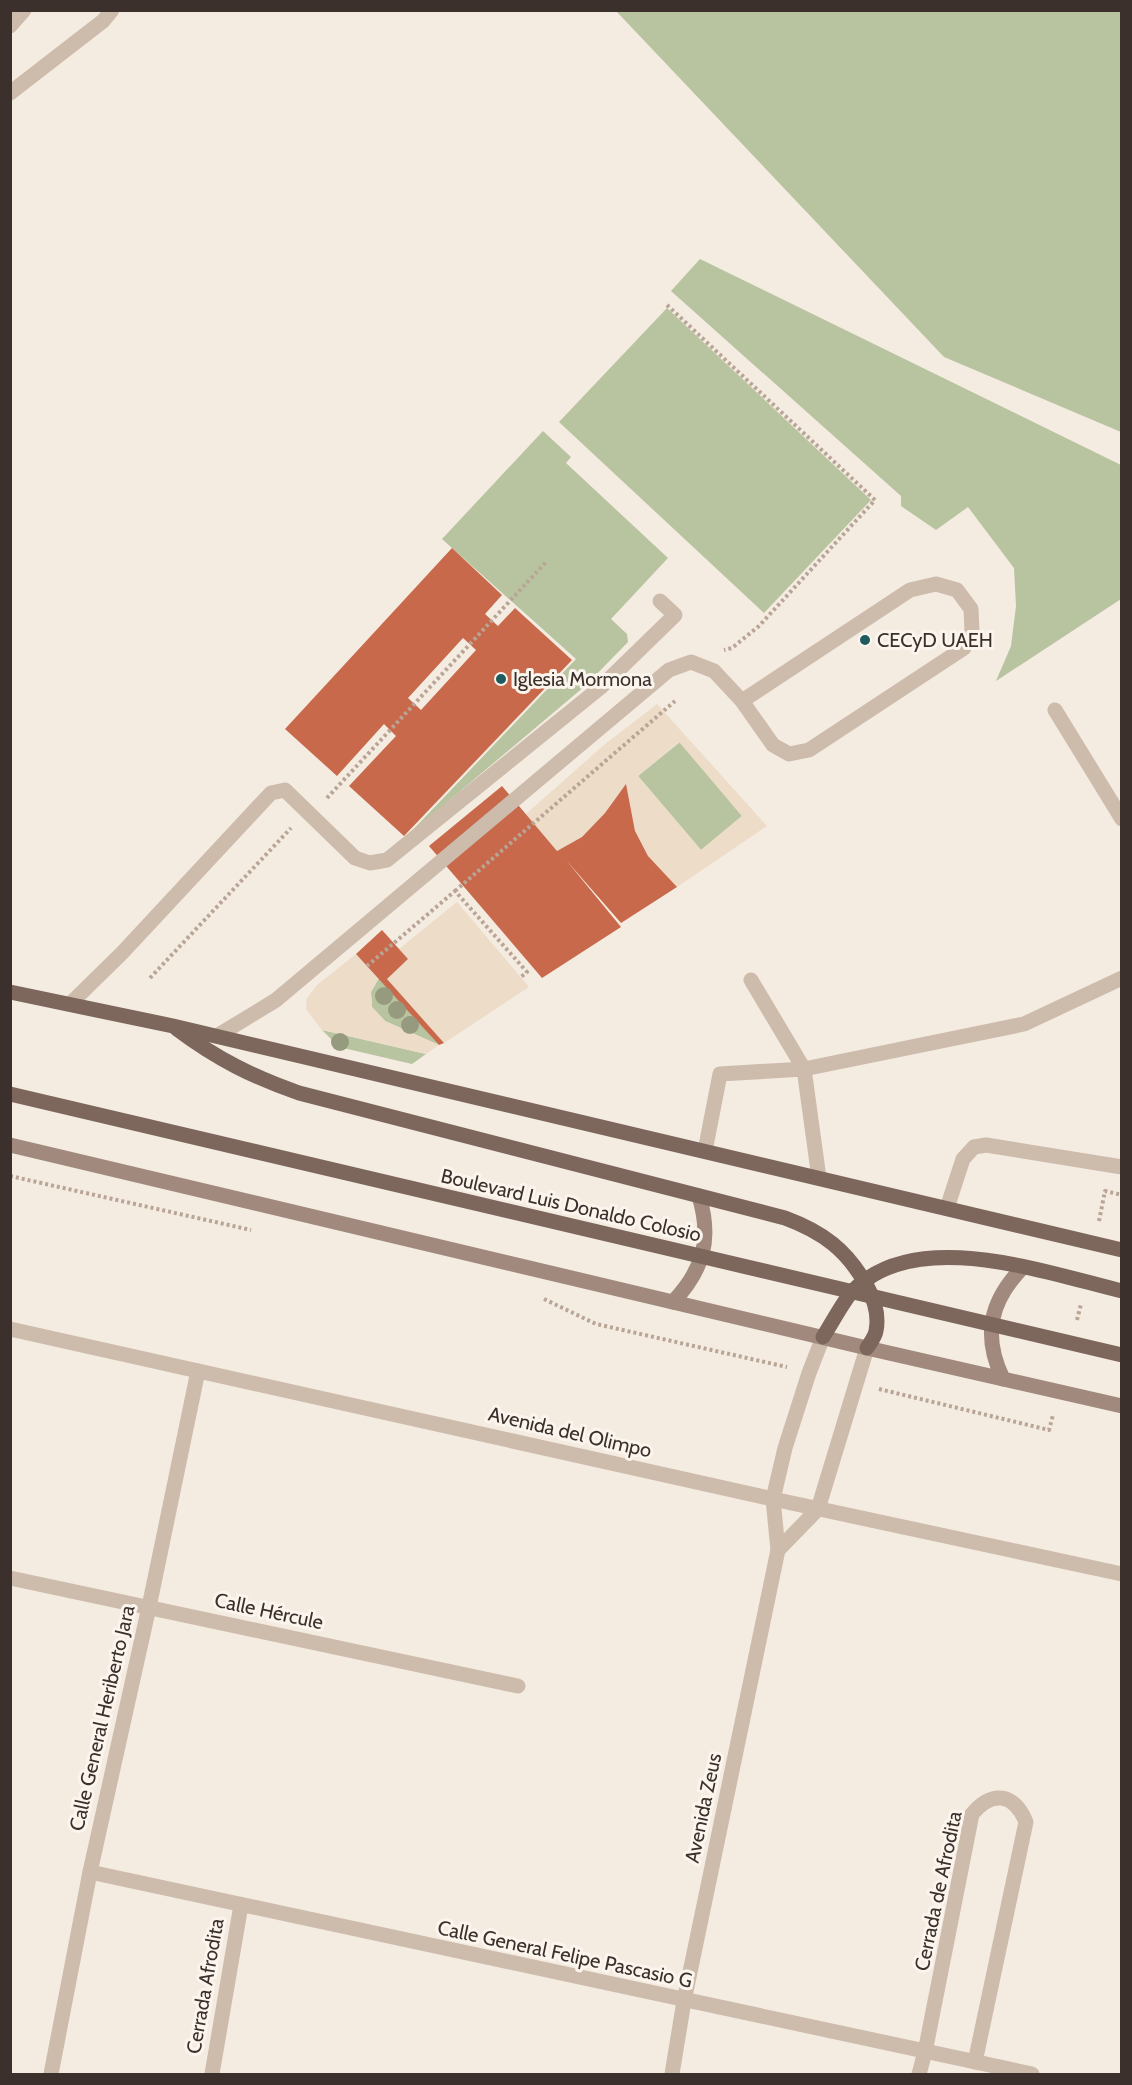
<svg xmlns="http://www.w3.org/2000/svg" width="1132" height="2085" font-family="Cabin,sans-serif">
<rect width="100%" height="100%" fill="#f4ebe1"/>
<g fill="#b8c4a0">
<polygon points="616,11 1121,11 1121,432 944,357"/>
<polygon points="700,259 1121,465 1121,599 996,681 1011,646 1016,606 1014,568 968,507 936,530 901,506 901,496 671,291"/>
<polygon points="667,308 871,500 764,613 559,422"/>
<polygon points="543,431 571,457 566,463 668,558 611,619 627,634 628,642 585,686 407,836 576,659 442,539"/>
<polygon points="680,742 742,816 701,850 638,776"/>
<polygon points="379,978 439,1045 385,1021 372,1007 371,992"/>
<polygon points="322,1030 426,1054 412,1064 339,1047"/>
</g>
<g fill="#ecdcc8" fill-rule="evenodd">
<path d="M657,704L767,826L677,887L648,856L635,831L626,785L605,813L582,837L557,851L526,814L604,745ZM679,742L742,816L701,850L638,776Z"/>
<polygon points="457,902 529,987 444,1043 387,979 408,959 399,949"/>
<polygon points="356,954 379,978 371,992 372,1007 385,1021 439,1045 426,1054 322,1030 306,1009 307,998 317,985"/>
</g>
<g fill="#c8694b" fill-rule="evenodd">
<path d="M452,548L502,595L485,614L498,626L515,608L572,660L404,836L349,786L396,736L384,724L337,776L285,729ZM463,638L476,650L421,710L408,698Z"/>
<polygon points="626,784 635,831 648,856 677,887 621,923 566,860 621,927 542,978 429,846 502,786 557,851 582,837 605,813"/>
<polygon points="382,930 408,959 387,979 444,1043 439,1045 356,954"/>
</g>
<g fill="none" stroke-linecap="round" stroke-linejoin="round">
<g stroke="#b9a596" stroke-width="4" stroke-dasharray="3 3" stroke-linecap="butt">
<polyline points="667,305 875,500 759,626 732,648 724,650"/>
<polyline points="327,798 547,561"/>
<polyline points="455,891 675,701"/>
<polyline points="367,966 455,891 527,972 521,977"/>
<polyline points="150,978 291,828"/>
<polyline points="10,1176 251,1230"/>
<polyline points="1099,1221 1105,1191 1122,1195"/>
<polyline points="544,1299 596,1324 787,1367"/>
<polyline points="1077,1320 1081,1304"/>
<polyline points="879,1389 1049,1430 1053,1415"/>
</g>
<g stroke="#cdbbac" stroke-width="15">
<polyline points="1055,710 1122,819"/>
<polyline points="751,980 804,1069 819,1178"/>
<polyline points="70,1004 122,953 271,793 285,790 355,858 370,863 387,860 601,687 675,615 660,601"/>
<polyline points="217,1036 276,1000 669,670 691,662 714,671 742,701 773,745 789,754 809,750 964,648 972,631 971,609 957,590 936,584 910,590 742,701"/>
<polyline points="705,1151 720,1074 804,1069 1024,1024 1122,978"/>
<polyline points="947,1208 963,1159 974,1147 986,1145 1122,1167"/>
</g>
<g stroke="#cdbbac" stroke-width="15">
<polyline points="10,26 24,10"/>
<polyline points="10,93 103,21 112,10"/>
<polyline points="10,1329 773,1499 1122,1574"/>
<polyline points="778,1550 818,1509 867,1348"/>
<polyline points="10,1578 518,1686"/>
<polyline points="90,1872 1032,2074"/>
<polyline points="51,2074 90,1872 149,1607 198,1371"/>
<polyline points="212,2074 241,1905"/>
<polyline points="672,2074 684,2001 778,1550 773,1499 785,1448 809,1373 823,1337"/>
<path d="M919,2074L925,2052L972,1814C992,1790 1014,1793 1026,1822L975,2062"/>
</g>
<g stroke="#a18a7d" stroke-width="15">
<polyline points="10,1145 867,1348 1122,1406"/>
<path d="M673,1302C704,1269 712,1239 699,1196"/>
<path d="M1003,1379C982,1335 990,1301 1023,1267"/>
</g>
<g stroke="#7d675c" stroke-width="15">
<polyline points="10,992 173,1026 1122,1250"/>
<path d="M177,1029C217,1059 253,1077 299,1093L785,1218C823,1232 847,1250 867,1286C874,1299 879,1316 876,1331C875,1337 870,1343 867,1348"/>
<path d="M823,1337C832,1323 840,1307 850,1294C912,1224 1046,1273 1122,1291"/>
</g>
<polyline stroke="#7d675c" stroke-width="15" points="10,1094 1122,1355"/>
</g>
<g fill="#969b7f">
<circle cx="384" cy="996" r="9"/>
<circle cx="397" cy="1010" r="9"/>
<circle cx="410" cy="1025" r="9"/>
<circle cx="340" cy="1042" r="9"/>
</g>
<g fill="#1f5a5e" stroke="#fbf5ee" stroke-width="2">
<circle cx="865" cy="640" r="6"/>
<circle cx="501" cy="679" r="6"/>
</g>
<g text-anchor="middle" stroke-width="6" stroke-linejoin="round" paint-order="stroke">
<g font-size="20" fill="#3b302b" stroke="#fbf5ee" text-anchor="start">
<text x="877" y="647">CECyD UAEH</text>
<text x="513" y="686">Iglesia Mormona</text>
</g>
<g font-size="20" fill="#3b302b" stroke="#fbf5ee">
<text transform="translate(571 1205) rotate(13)" y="7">Boulevard Luis Donaldo Colosio</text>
<text transform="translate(570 1432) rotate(13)" y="7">Avenida del Olimpo</text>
<text transform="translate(269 1611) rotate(12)" y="7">Calle Hércule</text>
<text transform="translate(102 1718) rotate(-77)" y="7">Calle General Heriberto Jara</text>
<text transform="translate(703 1808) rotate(-78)" y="7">Avenida Zeus</text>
<text transform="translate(938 1891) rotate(-78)" y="7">Cerrada de Afrodita</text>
<text transform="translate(565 1954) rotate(12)" y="7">Calle General Felipe Pascasio G</text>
<text transform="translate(205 1986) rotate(-80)" y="7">Cerrada Afrodita</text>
</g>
</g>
<rect width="1132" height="2085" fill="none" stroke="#3b302b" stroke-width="24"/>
</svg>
